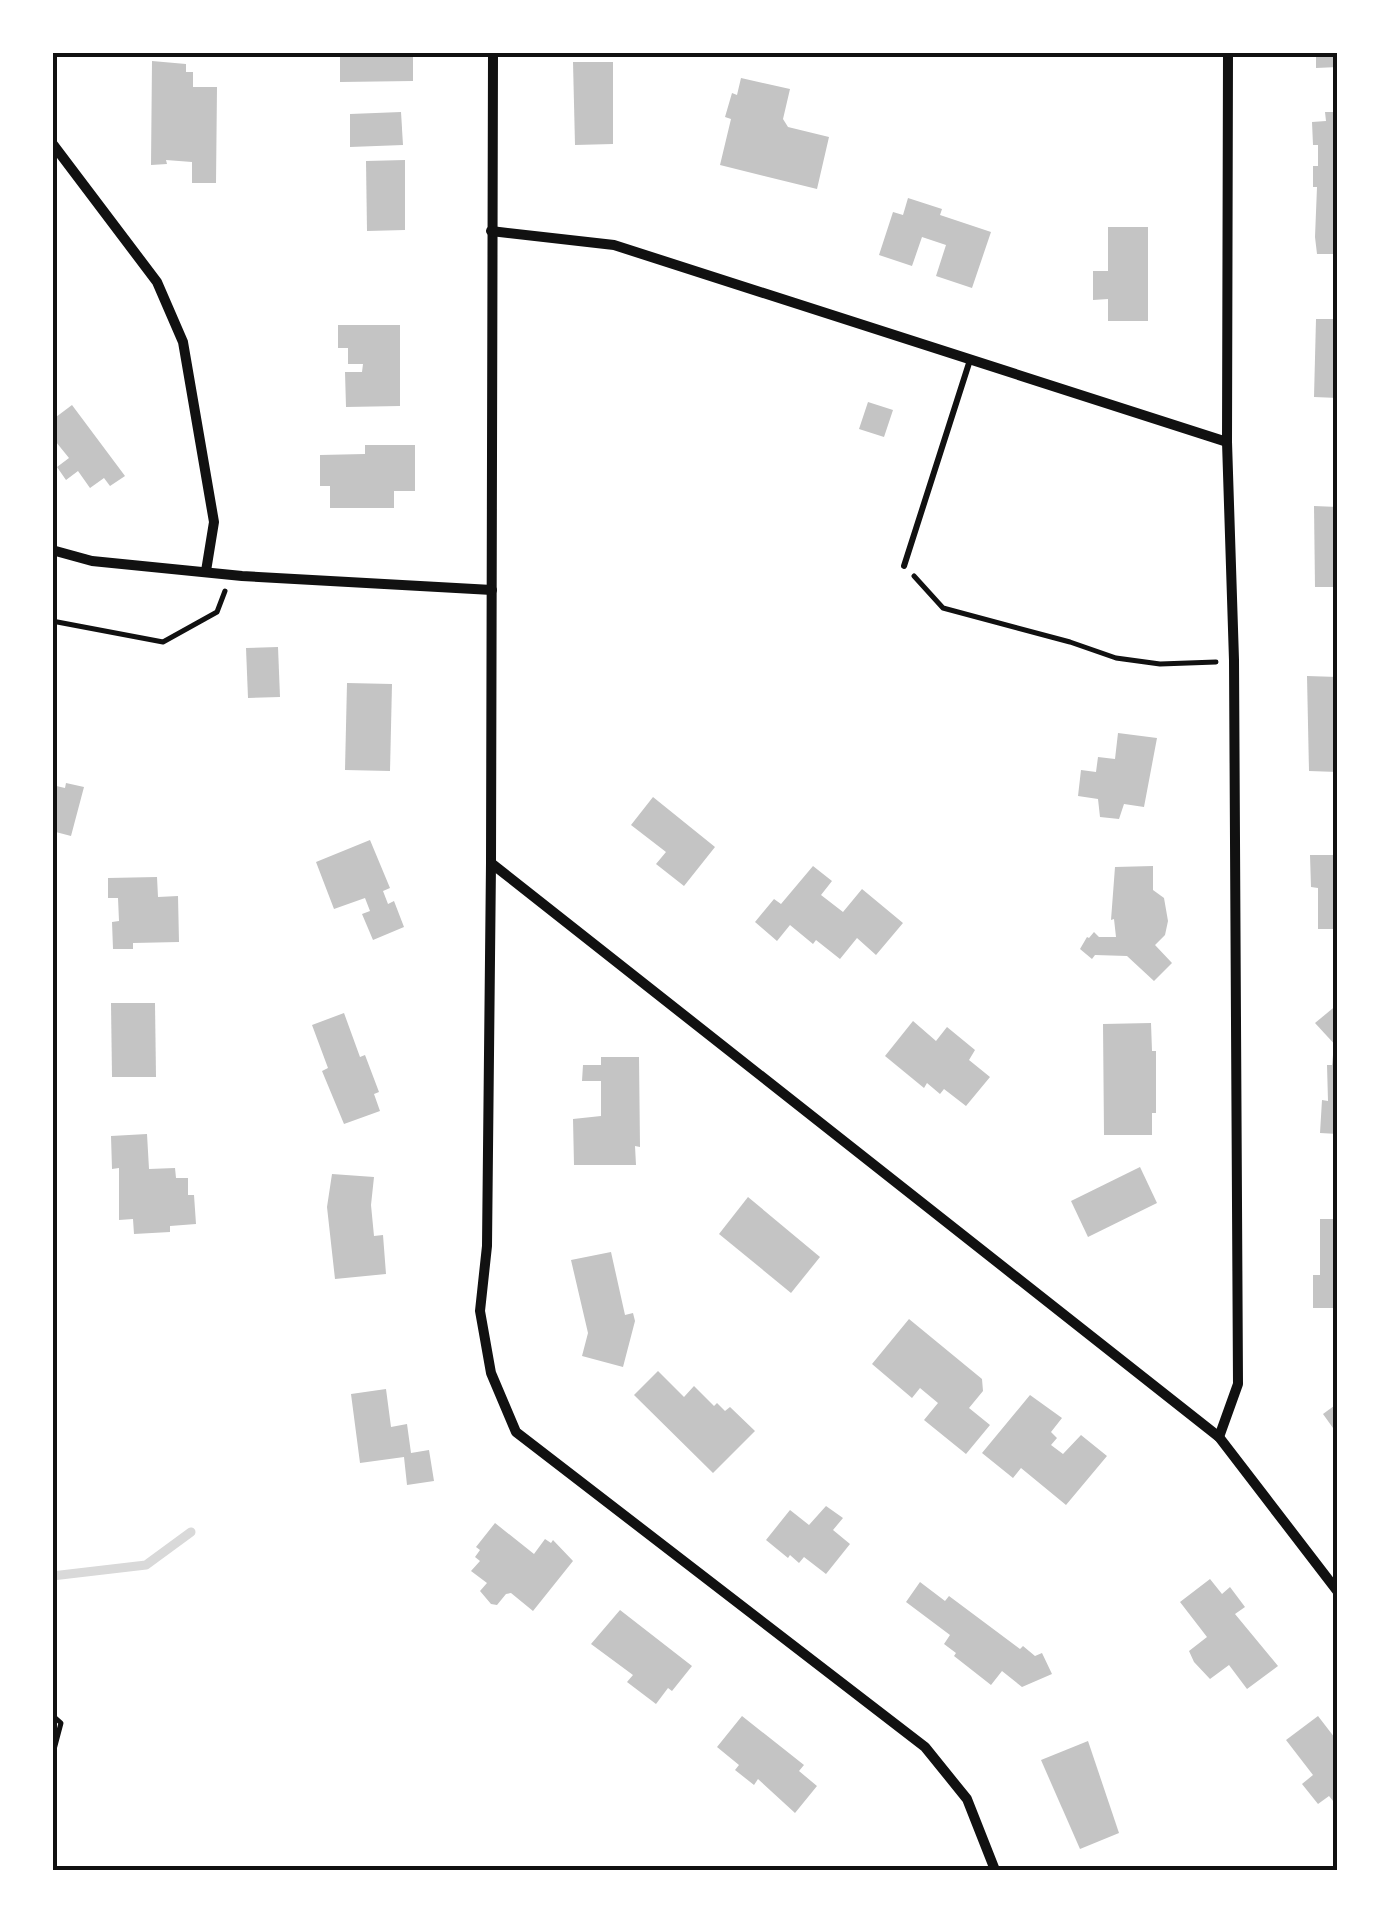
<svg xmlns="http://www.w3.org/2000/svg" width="1390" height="1923" font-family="Lato,sans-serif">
<rect width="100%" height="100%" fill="#fff"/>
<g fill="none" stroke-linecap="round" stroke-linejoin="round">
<polyline stroke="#d9d9d9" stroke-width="9" points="52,1576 146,1565 191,1532"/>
</g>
<g fill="#c4c4c4">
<polygon points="340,52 413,52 413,81 340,82"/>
<polygon points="1316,52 1338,52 1338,67 1316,68"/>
<polygon points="152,61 186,64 186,72 193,72 193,87 217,87 216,183 192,183 192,162 166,160 167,164 151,165"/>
<polygon points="573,62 613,62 613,144 575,145"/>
<polygon points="741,78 790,89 783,119 788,127 829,137 817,189 720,165 731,119 725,117 732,93 737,95"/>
<polygon points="401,112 403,145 350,147 350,114"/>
<polygon points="1325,112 1338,112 1338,254 1317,254 1315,237 1317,187 1313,187 1313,166 1318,166 1318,145 1313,145 1312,122 1326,121"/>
<polygon points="405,160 405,230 367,231 366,161"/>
<polygon points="908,198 942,209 940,215 991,232 972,288 936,276 946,245 922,237 912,266 879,255 893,212 903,215"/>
<polygon points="1108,227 1148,227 1148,321 1108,321 1108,299 1093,300 1093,271 1108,271"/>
<polygon points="1316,319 1338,319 1338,398 1314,397"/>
<polygon points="338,325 400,325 400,406 346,407 345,372 362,372 363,364 348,364 348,348 338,348"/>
<polygon points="868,402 893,410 884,437 859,429"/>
<polygon points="72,405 125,476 110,486 104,478 90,488 78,471 66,480 57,467 69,458 52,437 52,420"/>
<polygon points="365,445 415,445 415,491 394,491 394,508 330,508 330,486 320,486 320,455 365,454"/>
<polygon points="1314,506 1338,507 1338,587 1315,587"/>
<polygon points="278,647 280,697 248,698 246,648"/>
<polygon points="1307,676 1338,677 1338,772 1309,771"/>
<polygon points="347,683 392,684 390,771 345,770"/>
<polygon points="1118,733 1157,738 1144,807 1124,804 1119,819 1100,817 1098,799 1078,796 1081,770 1096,772 1098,757 1115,759"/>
<polygon points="66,783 84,787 71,836 52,831 52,785 65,788"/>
<polygon points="653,797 715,847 684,886 656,864 666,852 631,825"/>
<polygon points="370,840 390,888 383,891 388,904 394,901 404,927 373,940 362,914 370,911 365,898 334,909 316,862"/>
<polygon points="1310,855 1338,855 1338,929 1318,929 1318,888 1311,887"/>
<polygon points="813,866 832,881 821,895 843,912 862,889 903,923 876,955 857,938 840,959 816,940 813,944 790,925 777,941 755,922 774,899 781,904"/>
<polygon points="1153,866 1153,890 1164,898 1168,921 1165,935 1155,945 1172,963 1154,981 1127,956 1095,955 1092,959 1080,949 1087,937 1089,938 1094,932 1099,937 1116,937 1114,919 1111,920 1115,867"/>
<polygon points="157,877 158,897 178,896 179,942 133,943 133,949 113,949 112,922 119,921 118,898 108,898 108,878"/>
<polygon points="111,1003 155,1003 156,1077 112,1077"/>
<polygon points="1338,1004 1338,1048 1315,1023"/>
<polygon points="344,1013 360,1057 365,1055 379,1092 374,1094 380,1111 344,1124 322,1071 328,1068 312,1025"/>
<polygon points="913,1021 936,1041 947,1027 975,1050 969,1060 990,1077 966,1106 944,1089 940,1094 927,1083 924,1088 885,1056"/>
<polygon points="1151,1023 1152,1051 1156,1051 1156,1113 1152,1113 1152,1135 1104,1135 1103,1024"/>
<polygon points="1333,1055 1338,1055 1338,1134 1320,1133 1322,1100 1328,1101 1327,1065 1332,1065"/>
<polygon points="601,1057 639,1057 640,1147 635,1146 636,1165 574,1165 573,1119 601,1116 601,1081 582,1081 583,1065 601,1065"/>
<polygon points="147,1134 149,1169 175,1168 176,1178 188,1178 188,1195 194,1195 196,1224 170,1226 170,1232 134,1234 133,1219 119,1220 119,1168 112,1169 111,1136"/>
<polygon points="1140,1167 1157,1203 1088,1237 1071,1201"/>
<polygon points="332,1174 374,1177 371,1205 374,1236 383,1235 386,1274 335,1279 327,1207"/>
<polygon points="748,1197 820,1257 791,1293 719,1234"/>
<polygon points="1320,1219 1338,1219 1338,1308 1313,1308 1313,1275 1320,1275"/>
<polygon points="611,1252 625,1315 633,1313 635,1321 623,1367 582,1356 588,1333 571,1260"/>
<polygon points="909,1319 982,1379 983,1391 969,1408 990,1425 966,1454 924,1420 938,1403 920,1388 912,1398 872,1364"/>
<polygon points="658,1371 684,1397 694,1386 714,1406 717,1403 725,1411 730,1407 755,1431 713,1473 634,1395"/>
<polygon points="386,1389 391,1427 407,1424 411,1453 429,1450 434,1481 407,1485 404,1457 360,1463 351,1394"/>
<polygon points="1030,1395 1062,1418 1051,1432 1057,1438 1051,1445 1063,1454 1081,1435 1107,1456 1066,1505 1021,1468 1013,1478 982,1453"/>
<polygon points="1338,1403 1338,1435 1323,1414"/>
<polygon points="826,1506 843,1518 833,1530 850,1544 826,1574 804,1557 799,1563 790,1555 788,1558 766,1540 790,1510 809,1525"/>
<polygon points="495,1523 534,1554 545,1539 551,1543 553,1540 573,1561 533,1611 511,1593 506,1594 497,1605 491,1604 480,1591 487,1583 471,1571 480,1561 475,1557 480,1550 476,1547"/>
<polygon points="1210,1579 1222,1594 1230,1587 1245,1607 1235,1614 1278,1666 1247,1689 1229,1665 1210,1679 1194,1662 1189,1651 1207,1637 1180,1602"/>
<polygon points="920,1582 945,1601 949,1596 1020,1649 1023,1646 1035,1656 1042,1653 1052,1674 1022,1687 1002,1671 991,1685 954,1656 956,1653 944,1644 950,1635 906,1602"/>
<polygon points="620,1610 692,1666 672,1691 668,1688 656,1704 627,1682 633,1675 591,1644"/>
<polygon points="742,1716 804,1765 799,1771 817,1786 795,1813 758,1779 754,1785 735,1770 739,1765 717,1747"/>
<polygon points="1318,1716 1338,1742 1338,1807 1329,1796 1318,1804 1302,1784 1313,1775 1286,1740"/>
<polygon points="1088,1741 1119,1833 1080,1849 1041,1760"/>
</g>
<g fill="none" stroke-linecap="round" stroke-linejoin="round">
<g stroke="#111" stroke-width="5">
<polyline points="914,576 943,608 1070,642 1116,658 1160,664 1216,662"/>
<polyline points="52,621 163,642 217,612 225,591"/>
<polyline points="52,1715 61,1723 52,1757"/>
</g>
<polyline stroke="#111" stroke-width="6" points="904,566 970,360"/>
<g stroke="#111" stroke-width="10">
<polyline points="493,52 491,863 487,1246 480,1311 491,1373 516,1432 925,1747 967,1799 995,1870"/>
<polyline points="52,143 157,282 183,342 214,522 206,571"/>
<polyline points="491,231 614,245 1227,442"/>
<polyline points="52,550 92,561 242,576 492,590"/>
<polyline points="491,863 1219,1437 1338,1592"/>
<polyline points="1219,1437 1238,1384 1234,660 1227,442 1228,52"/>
</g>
</g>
<rect width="1390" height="1923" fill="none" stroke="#ffffff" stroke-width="110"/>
<rect x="55" y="55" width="1280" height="1813" fill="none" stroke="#111" stroke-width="4"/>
</svg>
